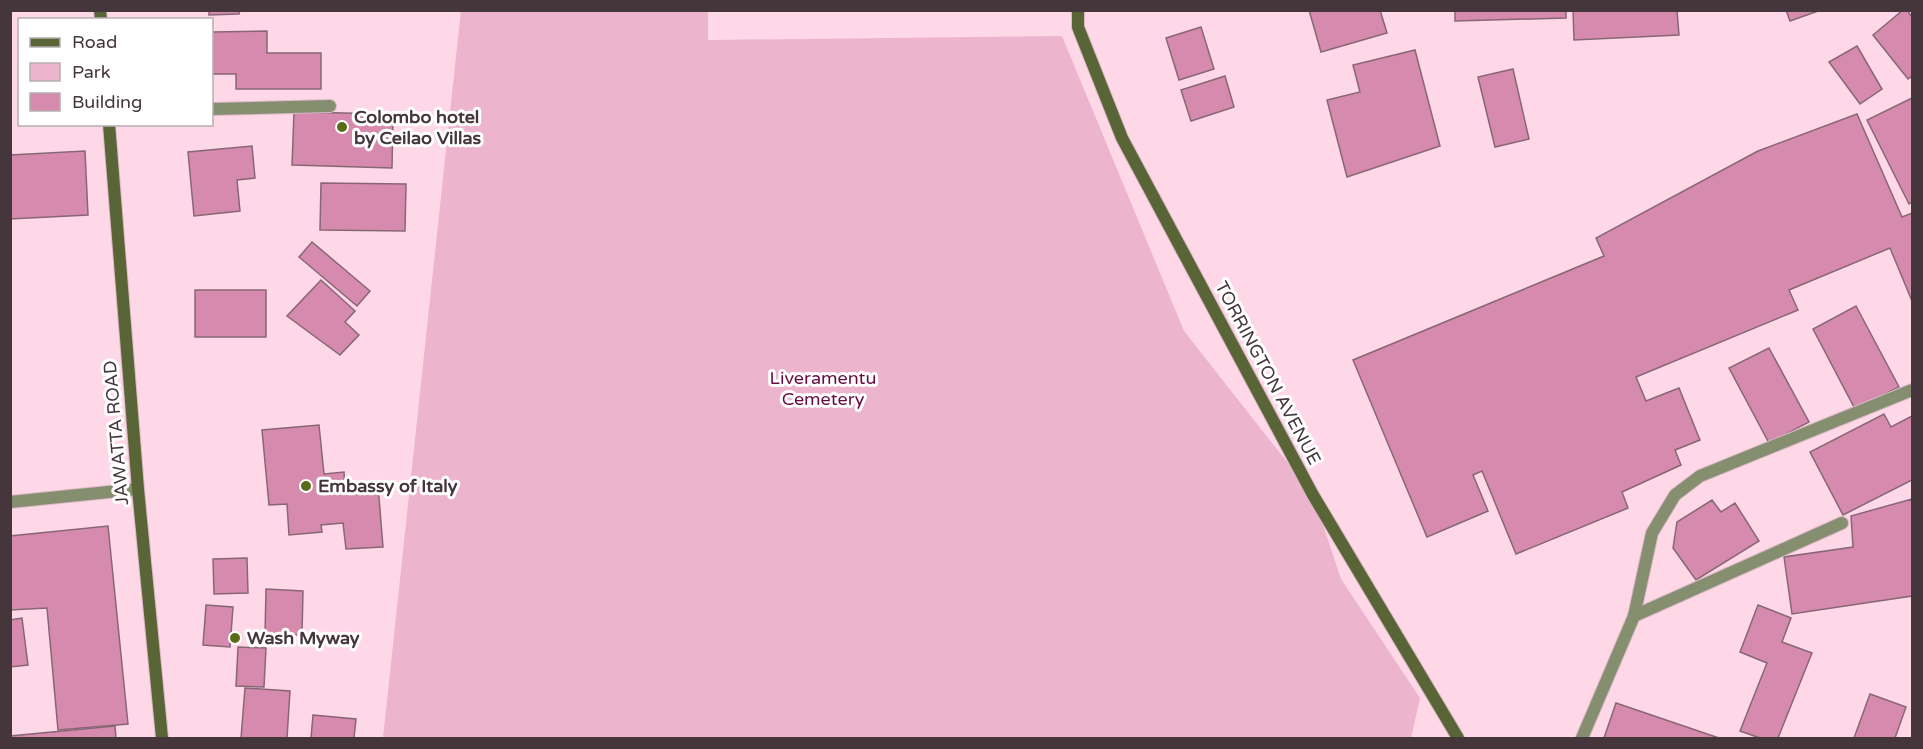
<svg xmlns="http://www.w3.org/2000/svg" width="1923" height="749" font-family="'Varela Round',sans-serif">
<rect width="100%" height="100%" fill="#ffd8e8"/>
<polygon fill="#ecb4cd" points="461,10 708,11 708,40 1062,36 1184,331 1313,495 1341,579 1420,698 1411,738 383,738"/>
<g fill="#d68aad" stroke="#886775" stroke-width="1.5">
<polygon points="209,10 240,10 239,14 209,15"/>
<polygon points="1309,10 1380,10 1387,33 1321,52"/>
<polygon points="1455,10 1566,10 1566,18 1455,21"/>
<polygon points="1573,10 1677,10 1679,35 1574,40"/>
<polygon points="1786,10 1821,10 1790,21"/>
<polygon points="1903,10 1907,10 1912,17 1912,76 1908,79 1873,35"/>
<polygon points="1201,27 1214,69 1179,80 1166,38"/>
<polygon points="267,31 267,53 321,53 321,89 236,89 236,74 212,74 212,32"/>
<polygon points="1857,46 1882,89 1860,104 1829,62"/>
<polygon points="1415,50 1440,146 1347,177 1327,100 1360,92 1353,65"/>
<polygon points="1513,69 1529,139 1495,147 1478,77"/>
<polygon points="1225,76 1234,107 1191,121 1181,90"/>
<polygon points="1912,98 1912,202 1909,204 1867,120"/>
<polygon points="294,112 393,114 392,168 292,165"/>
<polygon points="1857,114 1902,217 1912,213 1912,301 1890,248 1789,290 1798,310 1636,377 1646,401 1679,388 1700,440 1675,450 1681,465 1622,492 1628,508 1516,554 1482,471 1473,475 1488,511 1427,537 1353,360 1604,256 1596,238 1758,151"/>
<polygon points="252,146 255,178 237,180 240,211 194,216 188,152"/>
<polygon points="85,151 88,215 10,219 10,155"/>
<polygon points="321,183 406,184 405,231 320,230"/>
<polygon points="312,242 370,291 357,306 299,257"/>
<polygon points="321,280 355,311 345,322 359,335 340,355 287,316"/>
<rect x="195" y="290" width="71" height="47"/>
<polygon points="1856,306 1899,387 1855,409 1813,329"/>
<polygon points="1769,348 1809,422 1769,443 1729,368"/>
<polygon points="1884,414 1891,427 1912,416 1912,480 1843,515 1810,452"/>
<polygon points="319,425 324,474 344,472 345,488 378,485 383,547 346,549 343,523 321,525 322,532 289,535 287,504 269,505 262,430"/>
<polygon points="1912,499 1912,596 1792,614 1784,557 1853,547 1851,516"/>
<polygon points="1712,500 1721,512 1735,503 1759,541 1696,580 1673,548 1677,522"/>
<polygon points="108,526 128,724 58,730 47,608 10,610 10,536"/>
<polygon points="247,558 248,593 214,594 213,559"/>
<polygon points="266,589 303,591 302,635 265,634"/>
<polygon points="206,605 233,607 230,647 203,645"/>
<polygon points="1758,605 1791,618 1782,642 1812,653 1778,738 1760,738 1740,731 1767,663 1740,652"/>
<polygon points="22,618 28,665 10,667 10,620"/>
<polygon points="238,647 266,648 264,687 236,686"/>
<polygon points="245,688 290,691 287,738 241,738"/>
<polygon points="1870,694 1906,707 1895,738 1854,738"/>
<polygon points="1616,703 1719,738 1604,738"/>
<polygon points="313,715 356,719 354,738 311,738"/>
<polygon points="115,726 116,738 10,738 10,736"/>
</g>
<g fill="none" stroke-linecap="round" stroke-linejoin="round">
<defs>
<polyline id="lane" points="212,109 330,106"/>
<g id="street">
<polyline points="10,502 138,489"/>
<polyline points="1634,616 1842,523"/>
<polyline points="1582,738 1634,616 1652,533 1675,495 1700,476 1912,390"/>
</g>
<g id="secondary">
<polyline points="100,10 101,20"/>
<polyline points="1078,10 1078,27 1122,138 1313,495 1458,738"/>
<polyline points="109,124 138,489 162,738"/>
</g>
</defs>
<use href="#lane" stroke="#dab8c6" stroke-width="14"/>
<use href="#street" stroke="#dab8c6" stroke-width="14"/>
<use href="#secondary" stroke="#dab8c6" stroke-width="14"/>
<use href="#lane" stroke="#858e6f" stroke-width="12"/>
<use href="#street" stroke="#858e6f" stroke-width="12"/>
<use href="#secondary" stroke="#596537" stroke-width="12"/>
</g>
<g fill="#596b17" stroke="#fff" stroke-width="2">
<circle cx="342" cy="127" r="6"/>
<circle cx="306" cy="486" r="6"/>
<circle cx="235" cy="638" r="6"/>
</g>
<g text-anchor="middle" stroke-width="6" stroke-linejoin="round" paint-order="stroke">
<g font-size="18" font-weight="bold" fill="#45363c" stroke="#fff" text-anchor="start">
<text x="354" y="123">Colombo hotel<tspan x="354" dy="21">by Ceilao Villas</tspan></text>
<text x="318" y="492">Embassy of Italy</text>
<text x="247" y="644">Wash Myway</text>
</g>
<g font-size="18" fill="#45363c" stroke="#fff">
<text transform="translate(1268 373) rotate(62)" y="6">TORRINGTON AVENUE</text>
<text transform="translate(116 433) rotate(-95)" y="6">JAWATTA ROAD</text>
</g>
<g font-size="18" fill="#660b41" stroke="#fff">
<text x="823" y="384">Liveramentu<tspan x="823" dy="21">Cemetery</tspan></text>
</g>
</g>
<rect width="1923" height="749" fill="none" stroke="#45363c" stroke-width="24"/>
<rect x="18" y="18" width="195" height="108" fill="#ffffff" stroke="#b5afb1" stroke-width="1.5"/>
<rect x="30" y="38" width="30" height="9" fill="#596537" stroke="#b5afb1" stroke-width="1.5"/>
<text x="72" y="48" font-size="18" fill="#45363c">Road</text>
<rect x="30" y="63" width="30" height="18" fill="#ecb4cd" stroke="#b5afb1" stroke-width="1.5"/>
<text x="72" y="78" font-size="18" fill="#45363c">Park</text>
<rect x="30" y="93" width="30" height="18" fill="#d68aad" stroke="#b5afb1" stroke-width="1.5"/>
<text x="72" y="108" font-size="18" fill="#45363c">Building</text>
</svg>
